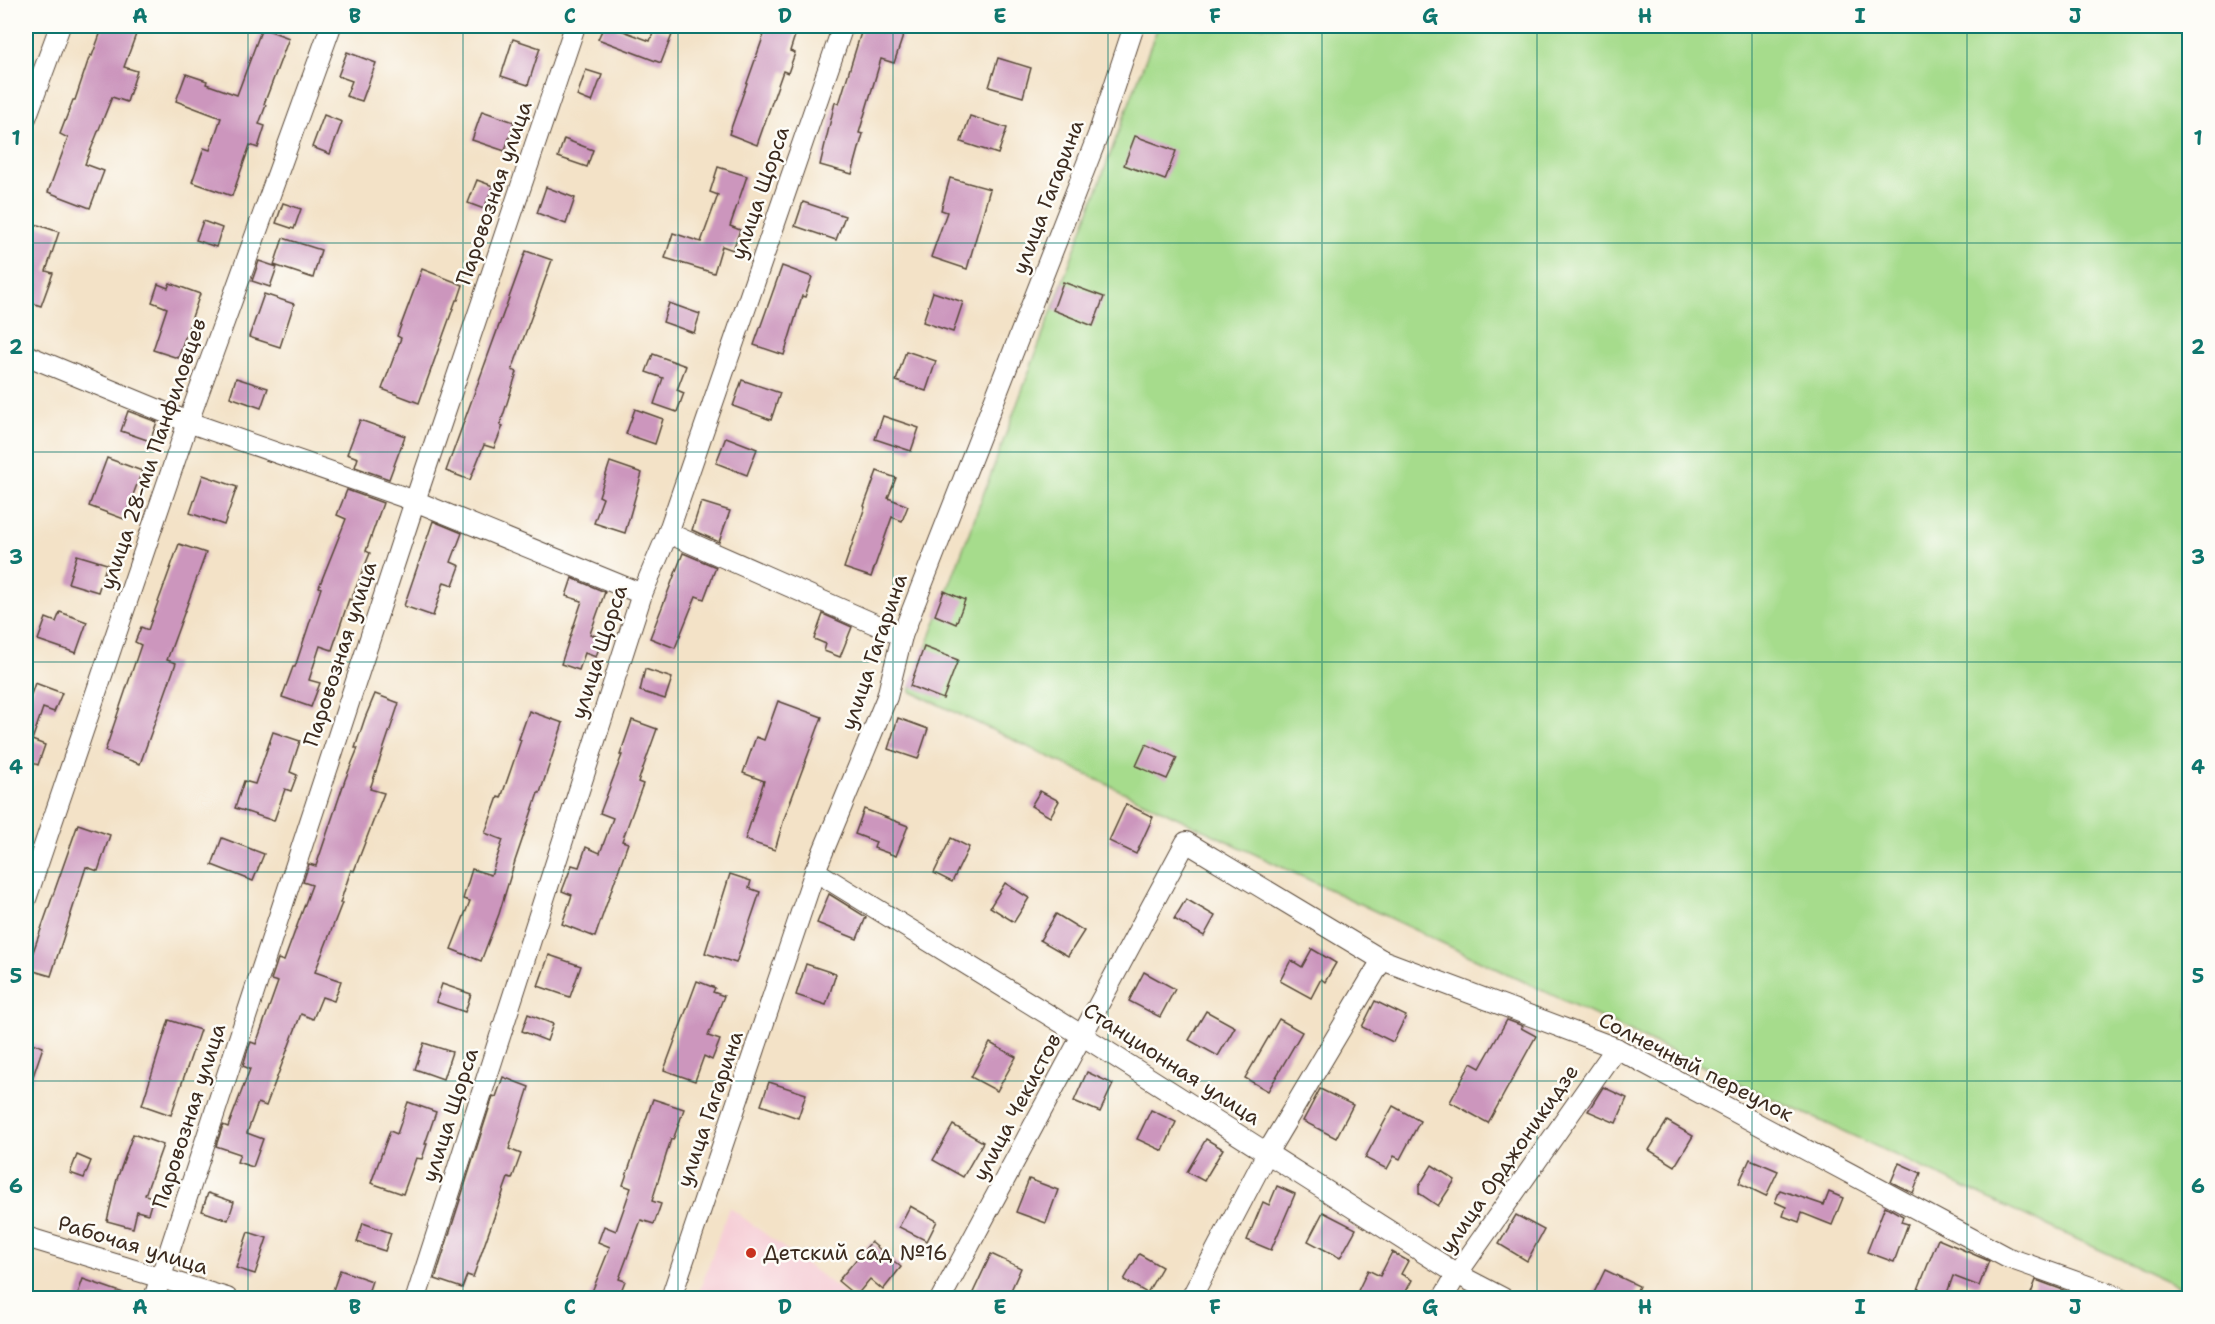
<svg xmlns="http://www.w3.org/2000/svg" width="2215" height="1324" font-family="'Shantell Sans',sans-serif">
<rect width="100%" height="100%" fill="#fdfcf7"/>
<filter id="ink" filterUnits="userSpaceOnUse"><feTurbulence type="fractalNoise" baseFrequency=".0167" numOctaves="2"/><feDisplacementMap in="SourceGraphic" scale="12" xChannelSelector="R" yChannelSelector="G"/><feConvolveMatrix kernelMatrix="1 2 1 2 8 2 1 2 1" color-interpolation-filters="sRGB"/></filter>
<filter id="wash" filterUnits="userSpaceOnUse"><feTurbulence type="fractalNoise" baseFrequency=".008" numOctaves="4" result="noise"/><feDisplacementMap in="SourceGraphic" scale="24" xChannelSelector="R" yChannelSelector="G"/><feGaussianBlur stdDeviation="1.35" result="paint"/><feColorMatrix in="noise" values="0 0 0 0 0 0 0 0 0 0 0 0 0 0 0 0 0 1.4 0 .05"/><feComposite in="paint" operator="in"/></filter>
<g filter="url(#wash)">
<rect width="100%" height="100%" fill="#f3e2c7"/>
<polygon fill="#f6cfd7" points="729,1207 851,1298 697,1298"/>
<polygon fill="#a6dc8c" stroke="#708355" stroke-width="1.5" points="1158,26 2189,26 2189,1291 1713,1071 910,691"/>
<g id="blocks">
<g fill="#cc96bd">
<polygon points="103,26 139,26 124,67 137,71 127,102 112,97 85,164 104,171 90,208 48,192 68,138 60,134 73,100 75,100 90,55 92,56"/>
<polygon points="604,26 610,26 650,41 655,28 672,35 661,63 598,39"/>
<polygon points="767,26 798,26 790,51 795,53 788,73 783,71 757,145 729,134"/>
<polygon points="863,26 882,26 904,33 894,63 881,59 859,133 863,134 852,174 820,165 835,102 839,104"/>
<polygon points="262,28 289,38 264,104 266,105 259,124 265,126 258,148 250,145 232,196 192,182 204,148 210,150 221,118 176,101 186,74 207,81 206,84 237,95"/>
<polygon points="513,39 540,48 528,85 501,76"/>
<polygon points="347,52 376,63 362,101 346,96 352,81 338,76"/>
<polygon points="998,58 1031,68 1023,97 989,87"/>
<polygon points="586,70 602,75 592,102 577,96"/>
<polygon points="482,111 514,122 505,151 472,140"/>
<polygon points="324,115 342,122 330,154 312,147"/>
<polygon points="970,116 1007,128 998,154 961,142"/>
<polygon points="1135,136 1176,151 1165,180 1124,165"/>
<polygon points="564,139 593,150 587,167 558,157"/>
<polygon points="718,167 747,176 730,226 740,230 733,250 722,246 714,273 665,258 673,233 701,242 718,195 710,192"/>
<polygon points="950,178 990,189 967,269 931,257 947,212 941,210"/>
<polygon points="477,180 493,186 484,209 468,203"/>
<polygon points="546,187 575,198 566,224 537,213"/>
<polygon points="803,202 845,216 836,240 795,226"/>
<polygon points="283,203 301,209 294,229 276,223"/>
<polygon points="26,221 59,232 46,271 53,273 41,306 26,301"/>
<polygon points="203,221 222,228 216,247 196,240"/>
<polygon points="283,238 321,250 313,278 274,265"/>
<polygon points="526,251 552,260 512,370 517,372 500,425 503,426 494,448 484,445 470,480 446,471"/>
<polygon points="259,261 277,267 270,287 252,281"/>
<polygon points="782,266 812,277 805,297 802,296 784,355 754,345"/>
<polygon points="422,269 463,285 458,300 456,300 419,403 382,389 401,338 397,336"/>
<polygon points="1063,282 1104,297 1093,326 1053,310"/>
<polygon points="170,283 200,294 178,358 153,350 167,308 152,302 158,284 168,288"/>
<polygon points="933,292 963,302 953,332 923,322"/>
<polygon points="264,294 294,304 280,347 249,337"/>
<polygon points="669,303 700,314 694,333 663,322"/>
<polygon points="906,351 936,361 926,391 896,381"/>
<polygon points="653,354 686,366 677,390 684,393 677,412 654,404 663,378 646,372"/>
<polygon points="236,378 268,388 261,408 230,397"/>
<polygon points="742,380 780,393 771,420 733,406"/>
<polygon points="635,409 663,419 655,444 626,434"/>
<polygon points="128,411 157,422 150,441 121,431"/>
<polygon points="883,416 919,428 911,451 875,439"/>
<polygon points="360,420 405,436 389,479 355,467 358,458 347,454"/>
<polygon points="726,437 757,449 747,475 716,463"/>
<polygon points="107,458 142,471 124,519 89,506"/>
<polygon points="610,462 642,473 625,533 594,523 603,498 599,496"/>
<polygon points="877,471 896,478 888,498 908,506 902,521 892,517 871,577 844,568 865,507 864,506"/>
<polygon points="203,475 237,487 224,525 190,513"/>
<polygon points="347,490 383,503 366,551 370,553 351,600 349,599 332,650 320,646 309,680 320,683 311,707 282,697 293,667 295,667 321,588 319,587 346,519 337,515"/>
<polygon points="701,502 730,511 719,542 692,530"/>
<polygon points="433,521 462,533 451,562 460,566 453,585 444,582 433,616 404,606"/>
<polygon points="179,544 206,553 167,660 176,663 140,764 105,751 141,645 135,642 141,627 148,630"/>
<polygon points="683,553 716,567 704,599 696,596 675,648 650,638"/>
<polygon points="77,555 107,564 98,592 68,583"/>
<polygon points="572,578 605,592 590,634 602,638 596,657 585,653 579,670 561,664 582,601 566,596"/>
<polygon points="944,591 965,600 956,624 935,615"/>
<polygon points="60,612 87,622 76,653 38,640 46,618 56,622"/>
<polygon points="823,614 852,627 840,657 824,651 826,644 814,639"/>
<polygon points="924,647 958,660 943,699 910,686"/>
<polygon points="645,669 672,678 665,699 640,691"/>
<polygon points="35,683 62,693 54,712 43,708 32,740 45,745 38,765 26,760 26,709"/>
<polygon points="375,694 399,703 370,789 384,793 354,871 351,870 340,903 342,903 315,972 341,981 334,1001 322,997 313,1019 301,1014 266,1106 258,1103 247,1133 263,1139 253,1167 237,1162 240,1154 216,1146 223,1125 228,1127 250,1069 243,1066 247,1052 251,1042 256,1044 278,982 271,980 278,959 284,961 312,885 303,882 309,864 316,866 345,780 358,748 355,748 365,718"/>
<polygon points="778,701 822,717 784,819 775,850 745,840 764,781 743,773 756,737 764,740"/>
<polygon points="529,711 563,723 540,793 538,793 515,861 499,914 481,961 451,949 470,901 463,899 472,869 491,875 503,840 485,833 498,797 501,798 521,740 519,739"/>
<polygon points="898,718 928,729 918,759 888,749"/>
<polygon points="632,720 657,729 638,782 643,784 622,841 628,843 595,937 562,924 572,895 562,891 572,865 579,867 586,847 600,853 613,818 600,813 622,755 620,755"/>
<polygon points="273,732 300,741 290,772 297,775 291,791 285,789 274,821 235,808 244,781 255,784"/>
<polygon points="1146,744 1177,758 1167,779 1136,766"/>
<polygon points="1040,791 1059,801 1050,817 1031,806"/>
<polygon points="1126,804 1153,817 1136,854 1109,841"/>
<polygon points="864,809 908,826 896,856 874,848 876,842 855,834"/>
<polygon points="78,824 110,835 98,871 86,867 51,976 27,969"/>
<polygon points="222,838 264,854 253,881 212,865"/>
<polygon points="951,838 969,847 952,882 934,873"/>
<polygon points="730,874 751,881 749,888 760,892 736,963 705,953"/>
<polygon points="1005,883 1029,898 1014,922 990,907"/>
<polygon points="829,894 866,917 857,939 817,923"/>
<polygon points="1186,899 1215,916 1204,936 1174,919"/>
<polygon points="1056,914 1084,931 1068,956 1040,940"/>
<polygon points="1312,949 1336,963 1325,982 1321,979 1311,998 1280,981 1291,960 1302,967"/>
<polygon points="549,955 581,966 570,997 538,986"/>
<polygon points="806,964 836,974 826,1005 796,995"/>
<polygon points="1144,972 1175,989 1160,1017 1129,1001"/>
<polygon points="697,981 715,988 713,992 724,996 708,1036 720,1040 712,1060 704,1056 695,1081 664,1070"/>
<polygon points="442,984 471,994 465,1012 436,1002"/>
<polygon points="1375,1001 1406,1016 1393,1042 1362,1027"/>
<polygon points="1206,1011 1235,1027 1218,1056 1189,1040"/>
<polygon points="528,1014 553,1024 547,1041 522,1031"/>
<polygon points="1279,1019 1302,1032 1268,1091 1245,1078"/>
<polygon points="169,1020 200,1030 171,1115 142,1105"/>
<polygon points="1507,1020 1523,1026 1521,1028 1536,1036 1488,1123 1450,1102 1471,1063 1480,1068"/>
<polygon points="26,1041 43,1047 28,1091 26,1091"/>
<polygon points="424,1043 452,1052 443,1079 415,1069"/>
<polygon points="990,1043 1016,1057 997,1091 971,1077"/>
<polygon points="1087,1072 1113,1084 1100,1112 1074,1101"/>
<polygon points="503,1077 529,1087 509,1149 521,1154 512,1179 508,1178 473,1277 467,1275 462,1288 435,1279 493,1096 496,1097"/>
<polygon points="769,1082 806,1094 798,1118 761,1105"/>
<polygon points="1603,1087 1627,1098 1616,1123 1588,1111"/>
<polygon points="1320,1089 1353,1105 1336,1138 1303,1121"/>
<polygon points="653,1099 684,1109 673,1140 671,1139 652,1201 661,1204 654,1224 641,1220 619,1279 625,1281 618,1299 589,1299 610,1247 598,1242 604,1226 616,1231 631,1188 623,1185"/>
<polygon points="408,1102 436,1112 425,1144 427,1144 422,1159 416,1158 403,1194 371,1183 390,1131 397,1134"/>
<polygon points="1393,1106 1420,1121 1400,1159 1394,1156 1387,1169 1365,1158"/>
<polygon points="1151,1110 1176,1122 1163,1151 1137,1139"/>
<polygon points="1667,1121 1693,1136 1675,1166 1649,1150"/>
<polygon points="953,1125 983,1142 963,1177 933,1160"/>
<polygon points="133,1134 163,1145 145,1195 153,1197 148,1214 137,1211 133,1228 107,1221 117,1179"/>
<polygon points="1206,1139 1223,1149 1204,1181 1187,1172"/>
<polygon points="77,1155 91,1161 84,1178 70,1173"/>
<polygon points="1750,1159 1778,1171 1766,1196 1739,1183"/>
<polygon points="1899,1163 1921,1173 1913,1193 1891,1182"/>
<polygon points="1432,1165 1455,1180 1438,1206 1419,1193 1419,1186"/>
<polygon points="1029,1179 1058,1190 1046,1223 1016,1212"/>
<polygon points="1277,1186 1295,1194 1271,1250 1247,1240 1263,1202 1269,1205"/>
<polygon points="1780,1190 1824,1205 1829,1192 1843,1198 1832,1225 1802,1213 1799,1222 1783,1216 1786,1207 1775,1202"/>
<polygon points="208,1193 234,1202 228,1220 202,1211"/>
<polygon points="910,1206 937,1221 927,1241 899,1227"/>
<polygon points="1885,1206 1903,1216 1901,1222 1908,1224 1894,1262 1867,1252"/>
<polygon points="1323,1212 1356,1229 1340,1258 1308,1241"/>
<polygon points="1516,1215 1544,1230 1527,1261 1499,1244"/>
<polygon points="363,1223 391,1233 385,1251 357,1242"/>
<polygon points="248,1232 267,1238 255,1274 236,1268"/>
<polygon points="1938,1239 1989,1261 1979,1286 1953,1276 1945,1299 1935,1299 1917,1292"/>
<polygon points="871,1242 901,1267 883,1290 870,1279 856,1296 838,1281"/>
<polygon points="1392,1252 1408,1261 1401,1274 1412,1280 1402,1299 1354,1299 1368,1270 1380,1276"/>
<polygon points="991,1254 1021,1268 1007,1299 970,1299"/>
<polygon points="1139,1254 1162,1267 1147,1293 1124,1280"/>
<polygon points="340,1270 372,1281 366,1299 330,1299"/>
<polygon points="1605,1270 1639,1286 1633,1299 1591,1299"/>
<polygon points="83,1279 132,1296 131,1299 76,1299"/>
<polygon points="2036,1280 2082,1297 2082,1299 2029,1299"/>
</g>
</g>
</g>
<g filter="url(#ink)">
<use href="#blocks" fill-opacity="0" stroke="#574637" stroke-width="1.5"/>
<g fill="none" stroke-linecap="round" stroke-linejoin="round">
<defs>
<g id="minor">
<polyline points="26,118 60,26"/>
<polyline points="26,355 188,422 415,501 642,594"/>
<polyline points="668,533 902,636"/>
<polyline points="815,871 1083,1036 1457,1274 1503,1298"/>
<polyline points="26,899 188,422 331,26"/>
<polyline points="26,1237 227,1298"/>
<polyline points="154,1298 415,501 575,26"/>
<polyline points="416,1298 642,594 668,533 843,26"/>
<polyline points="671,1298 815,871 887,697 902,636 1098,135 1134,26"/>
<polyline points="941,1298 1186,842 1382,960 1616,1048 2006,1257 2122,1298"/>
<polyline points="1191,1298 1267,1153 1382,960"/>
<polyline points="1443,1298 1457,1274 1616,1048"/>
</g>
</defs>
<use href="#minor" stroke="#574637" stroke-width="22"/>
<use href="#minor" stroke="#fff" stroke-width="20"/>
</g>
</g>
<path fill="none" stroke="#0f766e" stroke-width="1.5" stroke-opacity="0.55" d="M248,26V1298M463,26V1298M678,26V1298M893,26V1298M1108,26V1298M1322,26V1298M1537,26V1298M1752,26V1298M1967,26V1298M26,243H2190M26,452H2190M26,662H2190M26,872H2190M26,1081H2190"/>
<circle fill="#c8321e" stroke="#fdfcf7" stroke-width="2" cx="751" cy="1253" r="6"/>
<g text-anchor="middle" stroke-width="5" stroke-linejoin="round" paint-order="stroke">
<g font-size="21" fill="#3b2a1e" stroke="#fdfcf7">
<text transform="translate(494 193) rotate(-71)" y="7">Паровозная улица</text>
<text transform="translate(760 193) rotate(-71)" y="7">улица Щорса</text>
<text transform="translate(1048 197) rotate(-69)" y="7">улица Гагарина</text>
<text transform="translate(153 454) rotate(-71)" y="7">улица 28-ми Панфиловцев</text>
<text transform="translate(599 652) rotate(-72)" y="7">улица Щорса</text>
<text transform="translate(874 652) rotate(-71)" y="7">улица Гагарина</text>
<text transform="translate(340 654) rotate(-72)" y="7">Паровозная улица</text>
<text transform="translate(1172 1064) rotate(33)" y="7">Станционная улица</text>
<text transform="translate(1696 1067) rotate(27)" y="7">Солнечный переулок</text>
<text transform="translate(1017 1107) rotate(-62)" y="7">улица Чекистов</text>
<text transform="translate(710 1109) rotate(-71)" y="7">улица Гагарина</text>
<text transform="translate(450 1115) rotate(-72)" y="7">улица Щорса</text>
<text transform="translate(189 1116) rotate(-72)" y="7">Паровозная улица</text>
<text transform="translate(1509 1159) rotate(-55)" y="7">улица Орджоникидзе</text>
<text transform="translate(133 1245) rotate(17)" y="7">Рабочая улица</text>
</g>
<g font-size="21" fill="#3b2a1e" stroke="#fdfcf7" text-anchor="start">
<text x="763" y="1260">Детский сад №16</text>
</g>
</g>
<rect width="2215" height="1324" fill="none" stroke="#fdfcf7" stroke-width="66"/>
<rect x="33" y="33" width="2149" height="1258" fill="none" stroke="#0f766e" stroke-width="2"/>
<g font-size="20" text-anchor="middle" font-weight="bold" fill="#0f766e">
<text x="140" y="23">A</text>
<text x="355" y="23">B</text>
<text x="570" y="23">C</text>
<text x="785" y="23">D</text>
<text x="1000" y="23">E</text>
<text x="1215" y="23">F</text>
<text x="1430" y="23">G</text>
<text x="1645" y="23">H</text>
<text x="1860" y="23">I</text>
<text x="2075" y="23">J</text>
<text x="16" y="145">1</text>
<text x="2198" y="145">1</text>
<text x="16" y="354">2</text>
<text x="2198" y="354">2</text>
<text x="16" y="564">3</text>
<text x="2198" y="564">3</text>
<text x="16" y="774">4</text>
<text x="2198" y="774">4</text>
<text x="16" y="983">5</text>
<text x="2198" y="983">5</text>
<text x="16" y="1193">6</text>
<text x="2198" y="1193">6</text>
<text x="140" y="1314">A</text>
<text x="355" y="1314">B</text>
<text x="570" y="1314">C</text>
<text x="785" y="1314">D</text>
<text x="1000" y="1314">E</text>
<text x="1215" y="1314">F</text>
<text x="1430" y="1314">G</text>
<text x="1645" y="1314">H</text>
<text x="1860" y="1314">I</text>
<text x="2075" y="1314">J</text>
</g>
</svg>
